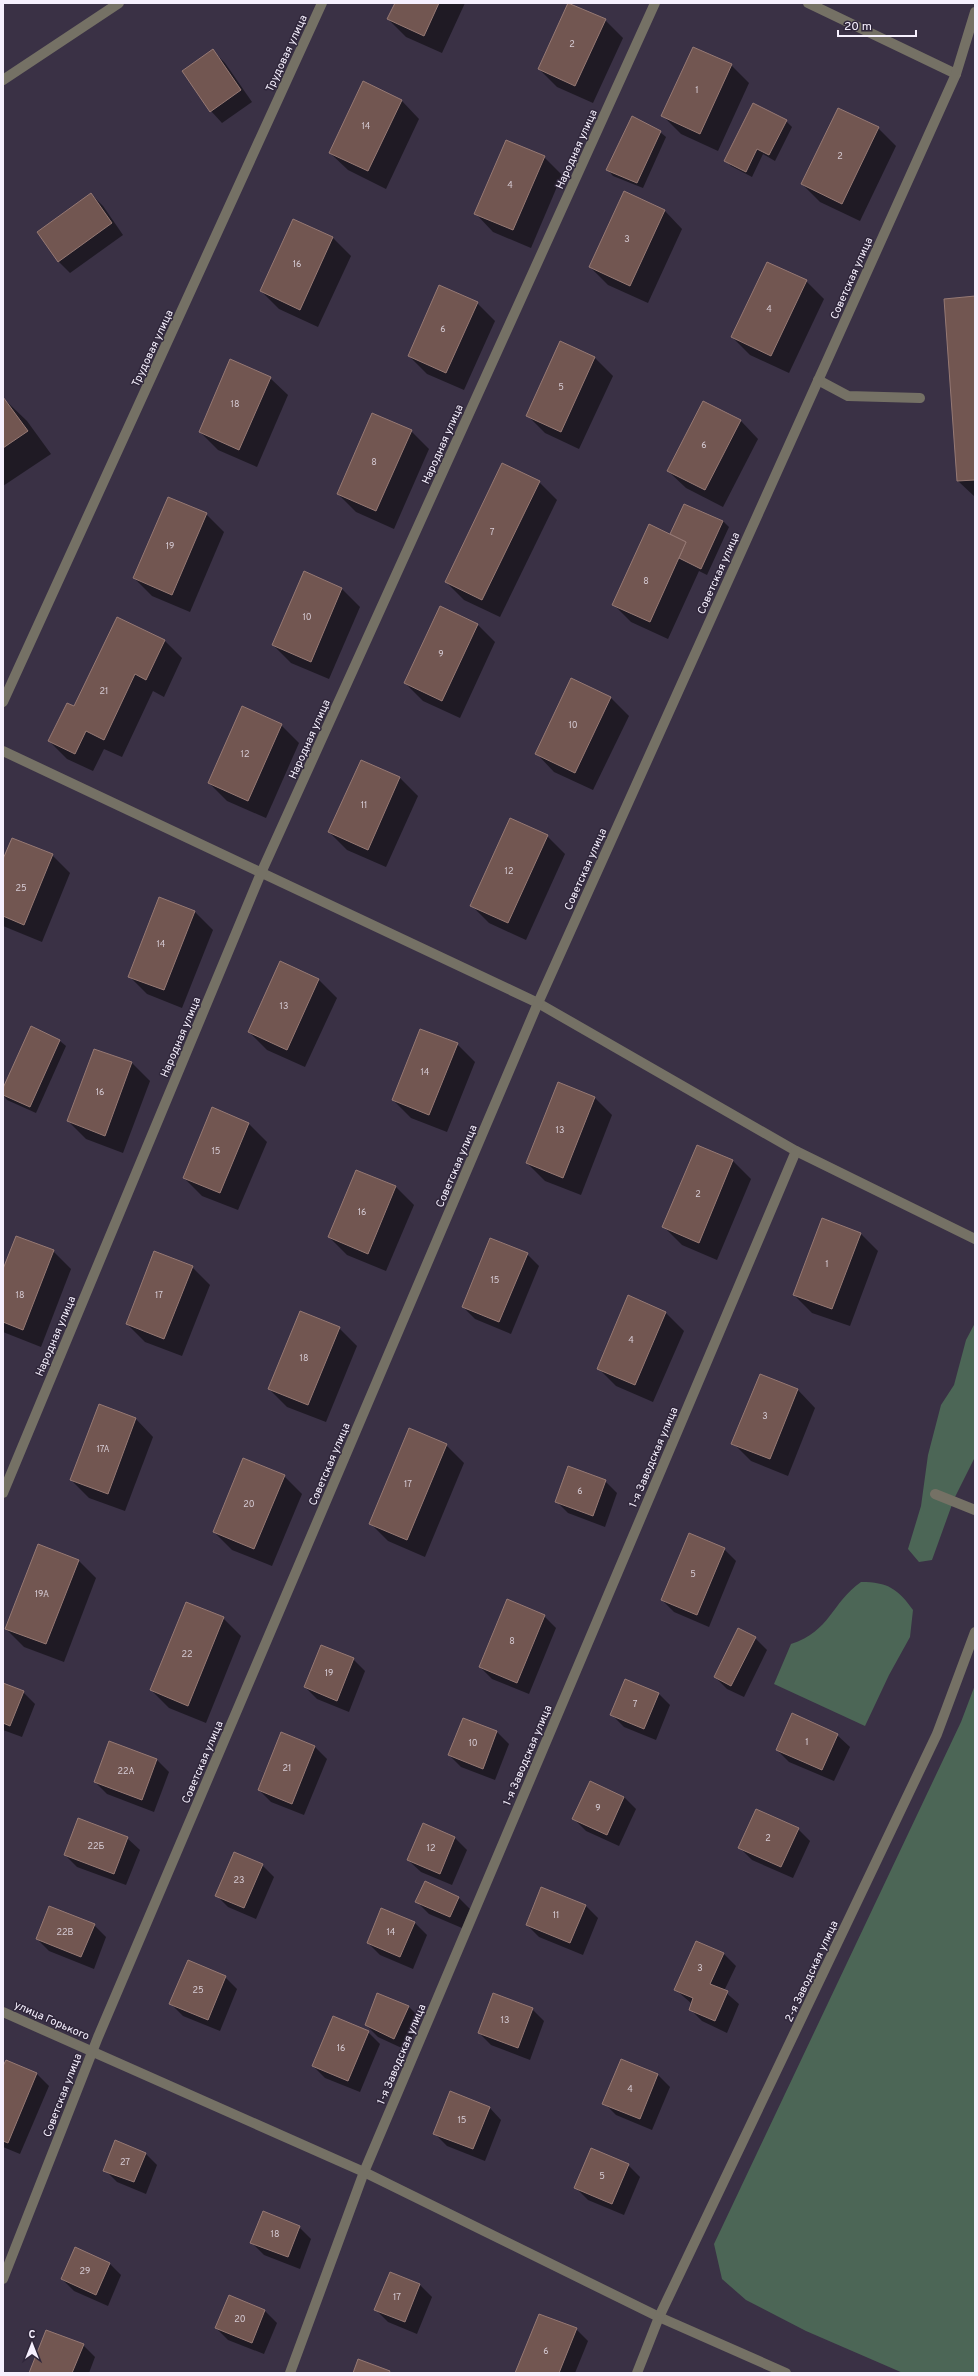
<svg xmlns="http://www.w3.org/2000/svg" width="978" height="2376" font-family="Overpass,sans-serif">
<rect width="100%" height="100%" fill="#3a3145"/>
<g fill="#4c6656">
<polygon points="975,1323 975,1457 954,1499 932,1560 919,1562 908,1549 921,1506 928,1455 941,1405 954,1385 966,1340"/>
<path d="M861,1582C888,1582 898,1589 913,1610L910,1637L889,1675L865,1726L774,1684L791,1644C831,1631 831,1603 861,1582Z"/>
<polygon points="975,1685 975,2373 903,2373 806,2331 746,2300 722,2279 714,2244 961,1722"/>
</g>
<g fill="#0007">
<polygon points="396,3 465,3 442,53 406,37 388,19"/>
<polygon points="569,3 605,20 623,38 593,103 557,87 539,69"/>
<polygon points="213,51 225,63 252,102 222,123 211,111"/>
<polygon points="731,65 749,83 718,151 681,134 663,116"/>
<polygon points="364,83 402,101 419,119 386,189 348,170 330,153"/>
<polygon points="786,121 792,127 775,161 763,154 752,177 731,166 725,160"/>
<polygon points="878,128 896,146 860,221 820,202 802,184"/>
<polygon points="660,132 666,137 643,188 613,176 608,170"/>
<polygon points="544,157 562,175 531,248 493,232 476,214"/>
<polygon points="91,194 103,206 123,235 70,273 58,261"/>
<polygon points="665,211 682,229 648,303 608,285 590,267"/>
<polygon points="293,220 333,238 351,256 318,327 279,309 261,291"/>
<polygon points="806,281 824,299 789,373 750,355 732,337"/>
<polygon points="975,297 975,497 958,481"/>
<polygon points="477,303 495,321 464,390 427,374 409,356"/>
<polygon points="561,343 595,358 613,376 579,449 545,433 528,416"/>
<polygon points="270,378 288,395 257,467 218,450 200,432"/>
<polygon points="3,398 27,421 51,454 3,486"/>
<polygon points="704,402 741,421 758,439 723,507 686,488 668,471"/>
<polygon points="411,431 429,449 394,529 356,512 338,494"/>
<polygon points="539,482 557,500 500,617 464,600 446,582"/>
<polygon points="684,505 723,521 729,527 707,575 699,571 668,639 631,622 613,604 671,536"/>
<polygon points="206,514 224,532 190,612 152,596 134,578"/>
<polygon points="304,573 342,589 360,607 329,679 291,663 273,645"/>
<polygon points="477,624 495,642 460,718 423,701 405,683"/>
<polygon points="164,640 182,658 164,697 153,691 122,757 104,749 93,771 67,759 49,741 74,708"/>
<polygon points="572,679 611,698 629,716 593,790 554,772 537,754"/>
<polygon points="281,725 299,743 266,818 227,801 209,783"/>
<polygon points="361,761 400,778 418,796 386,867 347,850 329,832"/>
<polygon points="511,819 547,836 565,854 526,940 489,923 471,905"/>
<polygon points="52,855 70,873 42,942 3,926 3,862"/>
<polygon points="159,898 195,912 213,930 182,1008 147,994 129,976"/>
<polygon points="281,963 319,980 337,998 305,1067 267,1050 249,1032"/>
<polygon points="31,1028 60,1041 66,1046 36,1113 7,1100 3,1095 3,1091"/>
<polygon points="457,1044 475,1062 447,1132 411,1118 393,1100"/>
<polygon points="94,1050 132,1063 150,1081 123,1153 86,1139 68,1121"/>
<polygon points="594,1097 612,1115 581,1195 545,1181 527,1163"/>
<polygon points="212,1109 249,1124 267,1142 238,1210 202,1196 184,1178"/>
<polygon points="697,1146 733,1161 751,1179 717,1260 682,1245 664,1227"/>
<polygon points="357,1171 396,1187 414,1205 386,1271 347,1255 329,1237"/>
<polygon points="860,1233 878,1251 850,1326 812,1313 794,1295"/>
<polygon points="53,1251 71,1269 41,1347 3,1332 3,1272"/>
<polygon points="527,1254 539,1266 511,1334 475,1319 463,1307"/>
<polygon points="192,1267 210,1285 182,1356 145,1342 127,1324"/>
<polygon points="628,1297 666,1313 684,1331 653,1402 616,1386 598,1368"/>
<polygon points="339,1328 357,1346 326,1422 287,1407 269,1389"/>
<polygon points="798,1390 815,1408 788,1476 751,1461 733,1443"/>
<polygon points="136,1419 153,1437 125,1511 89,1498 71,1480"/>
<polygon points="446,1445 464,1463 425,1557 388,1541 370,1523"/>
<polygon points="284,1476 302,1494 272,1566 232,1550 214,1532"/>
<polygon points="605,1481 617,1493 605,1527 568,1513 556,1501"/>
<polygon points="724,1549 736,1561 709,1627 674,1612 662,1600"/>
<polygon points="78,1560 96,1578 64,1662 24,1647 6,1629"/>
<polygon points="544,1616 556,1628 529,1694 492,1679 480,1667"/>
<polygon points="223,1618 241,1636 206,1723 169,1708 151,1690"/>
<polygon points="755,1638 767,1650 744,1697 727,1689 715,1677"/>
<polygon points="353,1659 365,1671 349,1712 317,1699 305,1687"/>
<polygon points="3,1684 23,1692 35,1704 22,1737 3,1730"/>
<polygon points="658,1693 670,1705 656,1740 624,1727 612,1715"/>
<polygon points="463,1719 497,1732 509,1744 495,1780 461,1767 449,1755"/>
<polygon points="282,1734 315,1747 327,1759 304,1815 271,1802 259,1790"/>
<polygon points="837,1735 850,1747 834,1781 789,1762 777,1750"/>
<polygon points="110,1742 157,1760 169,1772 154,1812 107,1794 95,1782"/>
<polygon points="624,1797 636,1809 619,1846 586,1831 574,1819"/>
<polygon points="798,1829 810,1841 793,1878 752,1860 740,1848"/>
<polygon points="127,1838 140,1850 126,1885 77,1867 65,1855"/>
<polygon points="455,1838 467,1850 452,1885 421,1872 408,1860"/>
<polygon points="262,1865 274,1877 256,1919 228,1907 216,1895"/>
<polygon points="458,1897 470,1909 462,1928 429,1914 417,1902"/>
<polygon points="586,1906 598,1918 583,1955 539,1937 527,1925"/>
<polygon points="382,1909 415,1923 427,1935 413,1969 380,1955 368,1943"/>
<polygon points="94,1925 106,1937 94,1969 49,1951 37,1939"/>
<polygon points="724,1954 736,1966 724,1991 739,2004 727,2033 702,2021 690,2009 692,2004 675,1989"/>
<polygon points="225,1977 237,1989 220,2031 183,2016 171,2004"/>
<polygon points="409,2007 421,2019 406,2050 378,2037 366,2025"/>
<polygon points="532,2009 544,2021 530,2060 491,2045 479,2033"/>
<polygon points="368,2032 380,2044 360,2092 325,2078 313,2066"/>
<polygon points="622,2060 658,2075 670,2087 652,2130 616,2115 604,2103"/>
<polygon points="6,2061 37,2074 49,2086 20,2154 3,2147 3,2069"/>
<polygon points="489,2107 501,2120 485,2161 447,2146 435,2134"/>
<polygon points="145,2153 157,2165 146,2194 117,2182 105,2170"/>
<polygon points="628,2165 640,2177 624,2215 588,2200 576,2188"/>
<polygon points="299,2227 311,2239 300,2269 264,2255 252,2243"/>
<polygon points="109,2263 121,2275 108,2306 74,2291 62,2279"/>
<polygon points="420,2285 432,2297 417,2334 388,2322 376,2310"/>
<polygon points="229,2296 265,2311 277,2323 264,2354 228,2340 216,2328"/>
<polygon points="576,2329 588,2341 575,2373 516,2373"/>
<polygon points="83,2345 95,2357 89,2373 30,2373"/>
</g>
<g fill="#725651" stroke="#967974">
<polygon points="395,3 439,3 424,36 387,19"/>
<polygon points="568,3 606,19 575,86 538,69"/>
<polygon points="693,47 732,64 700,134 661,116"/>
<polygon points="213,49 241,90 210,112 182,71"/>
<polygon points="363,81 402,100 368,171 329,153"/>
<polygon points="753,103 787,120 769,155 757,149 746,172 724,161"/>
<polygon points="838,108 879,127 842,204 801,184"/>
<polygon points="632,116 661,131 637,183 606,170"/>
<polygon points="506,140 545,156 513,230 474,214"/>
<polygon points="624,191 665,210 630,286 589,267"/>
<polygon points="91,193 112,223 58,262 37,232"/>
<polygon points="293,219 333,237 300,310 260,291"/>
<polygon points="767,262 807,280 771,356 731,337"/>
<polygon points="439,285 478,302 446,373 408,356"/>
<polygon points="975,296 975,480 957,481 944,299"/>
<polygon points="560,341 595,357 561,432 526,416"/>
<polygon points="230,359 271,377 239,450 199,432"/>
<polygon points="3,397 28,431 3,448"/>
<polygon points="703,401 741,420 705,490 667,471"/>
<polygon points="372,413 412,430 376,511 337,494"/>
<polygon points="502,463 540,481 482,600 445,582"/>
<polygon points="168,497 207,513 172,595 133,578"/>
<polygon points="684,504 723,521 701,569 679,558 686,542 670,534"/>
<polygon points="649,524 686,542 650,622 612,605"/>
<polygon points="304,571 342,588 311,662 272,645"/>
<polygon points="440,606 478,624 442,701 404,683"/>
<polygon points="117,617 165,640 146,680 135,674 104,740 86,731 75,754 48,741 67,703 74,706"/>
<polygon points="571,678 611,697 575,773 535,754"/>
<polygon points="242,706 282,724 248,801 208,783"/>
<polygon points="361,760 400,777 368,850 328,832"/>
<polygon points="510,818 548,835 508,923 470,906"/>
<polygon points="12,838 53,854 24,925 3,916 3,859"/>
<polygon points="159,897 195,911 164,990 128,977"/>
<polygon points="280,961 319,979 287,1050 248,1032"/>
<polygon points="31,1026 60,1040 30,1107 3,1095 3,1088"/>
<polygon points="420,1029 458,1043 429,1115 392,1100"/>
<polygon points="94,1049 132,1062 105,1136 67,1121"/>
<polygon points="558,1082 595,1097 563,1178 526,1163"/>
<polygon points="212,1107 249,1123 220,1193 183,1178"/>
<polygon points="697,1145 733,1160 699,1243 662,1227"/>
<polygon points="356,1170 396,1186 368,1254 328,1237"/>
<polygon points="822,1218 861,1233 832,1309 793,1295"/>
<polygon points="16,1236 54,1250 23,1330 3,1322 3,1269"/>
<polygon points="490,1238 528,1253 499,1322 462,1307"/>
<polygon points="154,1251 193,1266 164,1339 126,1324"/>
<polygon points="628,1295 666,1312 635,1385 597,1369"/>
<polygon points="300,1311 340,1327 308,1405 268,1389"/>
<polygon points="760,1374 798,1389 770,1459 731,1444"/>
<polygon points="99,1404 136,1418 108,1494 70,1480"/>
<polygon points="409,1428 447,1444 407,1540 369,1524"/>
<polygon points="243,1458 285,1475 254,1549 213,1532"/>
<polygon points="568,1466 606,1480 593,1516 555,1502"/>
<polygon points="689,1533 725,1548 697,1615 661,1600"/>
<polygon points="38,1544 79,1560 46,1644 5,1629"/>
<polygon points="507,1599 545,1615 517,1683 479,1667"/>
<polygon points="186,1602 224,1617 188,1706 150,1690"/>
<polygon points="738,1628 756,1637 731,1686 714,1677"/>
<polygon points="321,1645 354,1658 337,1701 304,1687"/>
<polygon points="625,1679 659,1693 644,1729 610,1715"/>
<polygon points="3,1683 24,1691 10,1726 3,1723"/>
<polygon points="792,1713 838,1734 822,1770 776,1750"/>
<polygon points="463,1718 497,1731 483,1769 448,1755"/>
<polygon points="281,1732 315,1746 292,1804 258,1790"/>
<polygon points="109,1741 157,1759 142,1800 94,1782"/>
<polygon points="590,1781 624,1797 607,1835 572,1819"/>
<polygon points="756,1809 799,1828 781,1867 738,1848"/>
<polygon points="78,1818 128,1837 114,1874 64,1855"/>
<polygon points="423,1823 455,1837 440,1874 407,1860"/>
<polygon points="234,1852 263,1864 244,1908 215,1896"/>
<polygon points="425,1881 459,1897 450,1917 415,1902"/>
<polygon points="541,1887 586,1905 570,1943 526,1925"/>
<polygon points="49,1906 95,1924 81,1957 36,1939"/>
<polygon points="381,1908 415,1922 400,1957 367,1943"/>
<polygon points="696,1941 724,1953 710,1984 728,1991 715,2021 689,2010 693,1998 674,1990"/>
<polygon points="188,1960 226,1976 208,2020 169,2004"/>
<polygon points="377,1993 409,2006 394,2039 365,2025"/>
<polygon points="493,1993 533,2008 518,2048 478,2033"/>
<polygon points="333,2016 369,2031 348,2081 312,2066"/>
<polygon points="621,2059 658,2074 640,2119 602,2104"/>
<polygon points="6,2060 37,2073 8,2143 3,2141 3,2066"/>
<polygon points="450,2091 490,2107 473,2149 433,2134"/>
<polygon points="115,2140 146,2153 134,2182 103,2171"/>
<polygon points="591,2148 629,2164 612,2204 574,2188"/>
<polygon points="263,2211 300,2226 288,2257 250,2243"/>
<polygon points="75,2247 110,2263 96,2295 61,2279"/>
<polygon points="390,2272 420,2284 405,2322 374,2310"/>
<polygon points="229,2295 265,2310 252,2343 215,2328"/>
<polygon points="539,2314 577,2328 559,2373 515,2373"/>
<polygon points="46,2330 84,2344 72,2373 29,2373"/>
<polygon points="358,2359 390,2371 389,2373 353,2373"/>
</g>
<g fill="none" stroke-linecap="round" stroke-linejoin="round">
<g stroke="#757165" stroke-width="10">
<polyline points="808,3 956,74"/>
<polyline points="3,80 119,3"/>
<polyline points="818,380 848,396 920,398"/>
<polyline points="3,702 322,3"/>
<polyline points="3,751 538,1003 796,1151 975,1239"/>
<polyline points="3,1493 261,873 655,3"/>
<polyline points="935,1494 975,1510"/>
<polyline points="3,2012 364,2172 659,2317 786,2373"/>
<polyline points="3,2279 98,2037 538,1003 956,74 975,12"/>
<polyline points="290,2373 364,2172 796,1151"/>
<polyline points="637,2373 659,2317 937,1734 975,1632"/>
</g>
</g>
<g text-anchor="middle" stroke-width="3" stroke-linejoin="round" paint-order="stroke">
<g font-size="9" fill="#d5cad3">
<text x="572" y="47">2</text>
<text x="697" y="93">1</text>
<text x="366" y="129">14</text>
<text x="840" y="159">2</text>
<text x="510" y="188">4</text>
<text x="627" y="242">3</text>
<text x="297" y="267">16</text>
<text x="769" y="312">4</text>
<text x="443" y="332">6</text>
<text x="561" y="390">5</text>
<text x="235" y="407">18</text>
<text x="704" y="448">6</text>
<text x="374" y="465">8</text>
<text x="492" y="535">7</text>
<text x="170" y="549">19</text>
<text x="646" y="584">8</text>
<text x="307" y="620">10</text>
<text x="441" y="657">9</text>
<text x="104" y="694">21</text>
<text x="573" y="728">10</text>
<text x="245" y="757">12</text>
<text x="364" y="808">11</text>
<text x="509" y="874">12</text>
<text x="21" y="891">25</text>
<text x="161" y="947">14</text>
<text x="284" y="1009">13</text>
<text x="425" y="1075">14</text>
<text x="100" y="1095">16</text>
<text x="560" y="1133">13</text>
<text x="216" y="1154">15</text>
<text x="698" y="1197">2</text>
<text x="362" y="1215">16</text>
<text x="827" y="1267">1</text>
<text x="495" y="1283">15</text>
<text x="20" y="1298">18</text>
<text x="159" y="1298">17</text>
<text x="631" y="1343">4</text>
<text x="304" y="1361">18</text>
<text x="765" y="1419">3</text>
<text x="103" y="1452">17А</text>
<text x="408" y="1487">17</text>
<text x="580" y="1494">6</text>
<text x="249" y="1507">20</text>
<text x="693" y="1577">5</text>
<text x="42" y="1597">19А</text>
<text x="512" y="1644">8</text>
<text x="187" y="1657">22</text>
<text x="329" y="1676">19</text>
<text x="635" y="1707">7</text>
<text x="807" y="1745">1</text>
<text x="473" y="1746">10</text>
<text x="287" y="1771">21</text>
<text x="126" y="1774">22А</text>
<text x="598" y="1811">9</text>
<text x="768" y="1841">2</text>
<text x="96" y="1849">22Б</text>
<text x="431" y="1851">12</text>
<text x="239" y="1883">23</text>
<text x="556" y="1918">11</text>
<text x="65" y="1935">22В</text>
<text x="391" y="1935">14</text>
<text x="700" y="1971">3</text>
<text x="198" y="1993">25</text>
<text x="505" y="2023">13</text>
<text x="341" y="2051">16</text>
<text x="630" y="2092">4</text>
<text x="462" y="2123">15</text>
<text x="125" y="2165">27</text>
<text x="602" y="2179">5</text>
<text x="275" y="2237">18</text>
<text x="85" y="2274">29</text>
<text x="397" y="2300">17</text>
<text x="240" y="2322">20</text>
<text x="546" y="2354">6</text>
</g>
<g font-size="11" fill="#f6f0fe" stroke="#30273b">
<text transform="translate(286 53) rotate(-65)" y="4">Трудовая улица</text>
<text transform="translate(576 149) rotate(-66)" y="4">Народная улица</text>
<text transform="translate(851 278) rotate(-66)" y="4">Советская улица</text>
<text transform="translate(152 348) rotate(-65)" y="4">Трудовая улица</text>
<text transform="translate(442 444) rotate(-66)" y="4">Народная улица</text>
<text transform="translate(718 573) rotate(-66)" y="4">Советская улица</text>
<text transform="translate(309 739) rotate(-66)" y="4">Народная улица</text>
<text transform="translate(585 869) rotate(-66)" y="4">Советская улица</text>
<text transform="translate(180 1037) rotate(-67)" y="4">Народная улица</text>
<text transform="translate(456 1166) rotate(-67)" y="4">Советская улица</text>
<text transform="translate(55 1336) rotate(-67)" y="4">Народная улица</text>
<text transform="translate(653 1457) rotate(-67)" y="4">1-я Заводская улица</text>
<text transform="translate(329 1464) rotate(-67)" y="4">Советская улица</text>
<text transform="translate(527 1755) rotate(-67)" y="4">1-я Заводская улица</text>
<text transform="translate(202 1762) rotate(-67)" y="4">Советская улица</text>
<text transform="translate(811 1971) rotate(-65)" y="4">2-я Заводская улица</text>
<text transform="translate(52 2020) rotate(24)" y="4">улица Горького</text>
<text transform="translate(401 2054) rotate(-67)" y="4">1-я Заводская улица</text>
<text transform="translate(62 2095) rotate(-69)" y="4">Советская улица</text>
</g>
</g>
<rect width="978" height="2376" fill="none" stroke="#f6f0fe" stroke-width="8"/>
<g transform="translate(32 2344)" stroke="#30273b" stroke-width="3" paint-order="stroke">
<path d="M0-3L7 15L0 10L-7 15Z" fill="#f6f0fe"/>
<text y="-6" font-size="11" font-weight="bold" text-anchor="middle" fill="#f6f0fe">С</text>
</g>
<path d="M838 30v6h78v-6" fill="none" stroke="#f6f0fe" stroke-width="2"/>
<text x="844" y="30" font-size="12" fill="#f6f0fe" stroke="#30273b" stroke-width="3" paint-order="stroke">20 m</text>
</svg>
